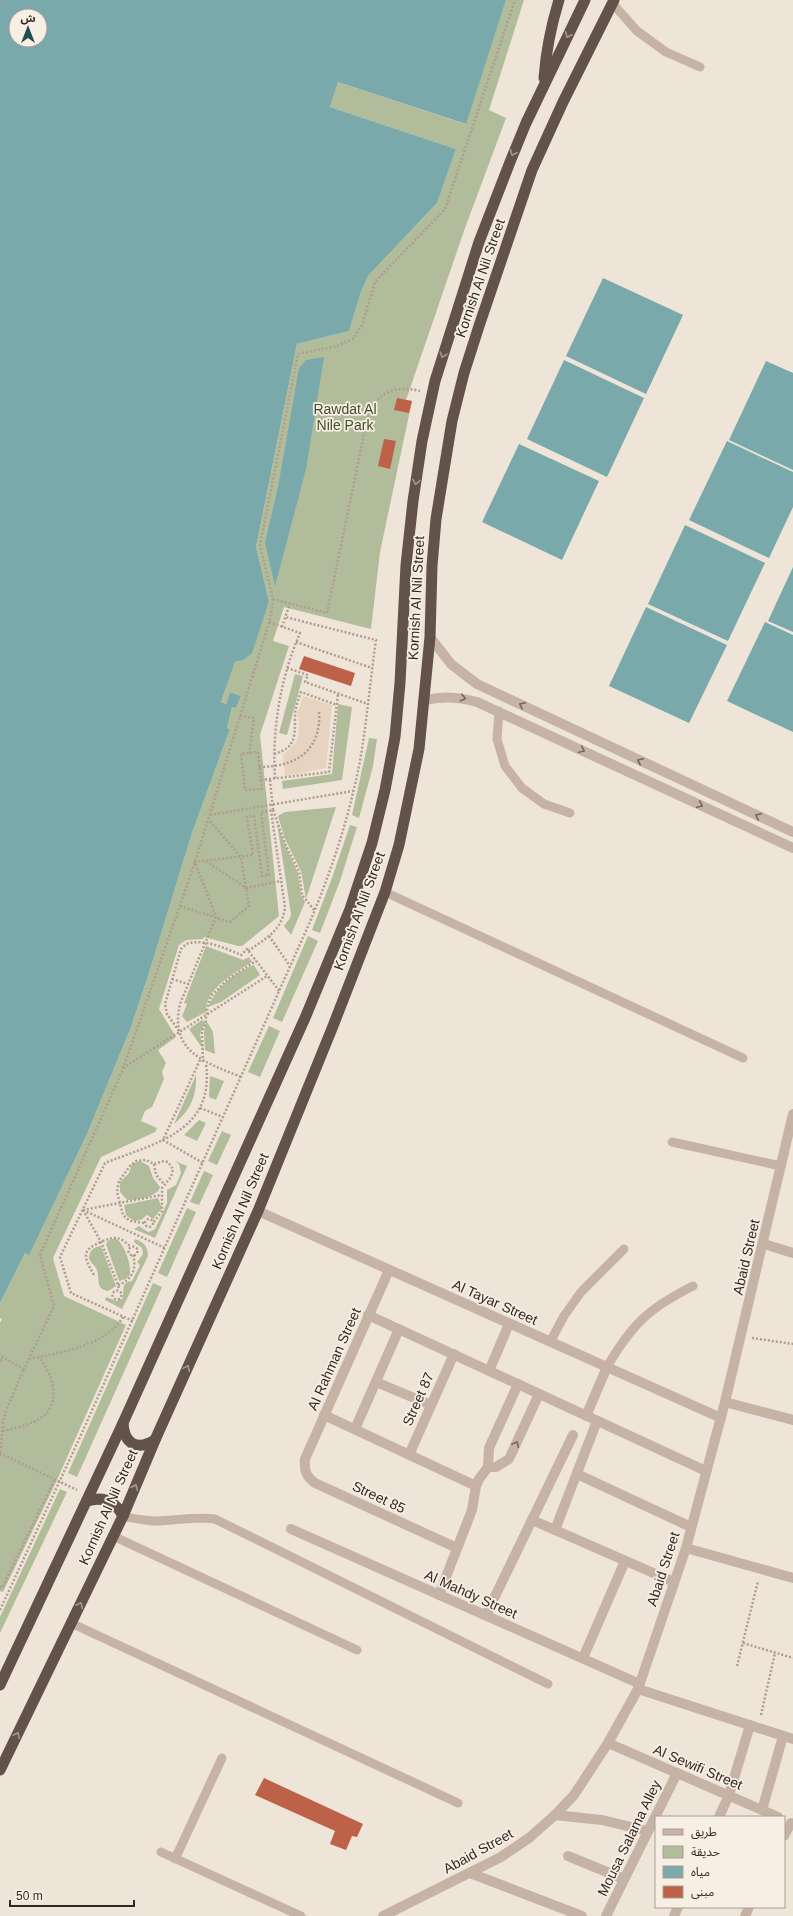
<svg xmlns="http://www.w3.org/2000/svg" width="793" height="1916" font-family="Arial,'Noto Sans Arabic',sans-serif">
<rect width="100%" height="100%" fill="#efe4d8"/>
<g fill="#b1bc9a">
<polygon points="506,0 524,0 489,110 506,118 465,228 406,400 412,401 380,552 371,629 284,607 273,641 289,646 260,735 279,916 242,946 238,946 204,937 203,939 186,940 179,945 159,1009 176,1037 158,1050 166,1063 162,1072 164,1079 152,1107 145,1111 141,1121 157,1128 155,1132 101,1157 53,1258 64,1296 126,1325 57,1480 3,1592 0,1591 0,1323 2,1319 0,1318 0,1303 25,1253 29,1254 87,1134 131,1027 148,976 192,833 230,729 227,728 232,707 236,708 241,696 230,692 226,704 221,702 235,662 239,661 269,601 256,547 297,344 349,331 361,292 368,276 437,203 456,149 330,107 338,82 465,124"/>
<polygon points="295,674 303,676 287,735 279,733"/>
<polygon points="338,704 352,707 342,780 283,789 282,781 332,774"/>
<polygon points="369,738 377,739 373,766 359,818 352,815"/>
<polygon points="336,807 306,899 301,871 285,839 278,816 285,812"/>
<polygon points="277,823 285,845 298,873 301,895 305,902 291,935 284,926 290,918 291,914"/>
<polygon points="350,825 357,827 340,881 320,933 312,930 332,878"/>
<polygon points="308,936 318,941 282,1022 273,1018"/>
<path d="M206,946L243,960L249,957L252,962C235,973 205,988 206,1012L187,1022L182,1016L187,1004L184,1003Z"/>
<path d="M254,965L260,975L221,1002L208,1007C216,987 234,973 254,965Z"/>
<polygon points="202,1020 205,1023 200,1034 203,1049 189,1029"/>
<polygon points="206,1020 213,1032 215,1054 205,1050 204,1033"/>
<polygon points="269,1026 280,1031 260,1077 248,1072"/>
<path d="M196,1075C197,1096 190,1111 174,1124Z"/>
<polygon points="210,1076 224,1081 216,1100 209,1097"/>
<polygon points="199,1120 206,1123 197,1141 184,1135"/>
<polygon points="222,1131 231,1135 217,1165 208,1161"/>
<path d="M140,1161L149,1166L153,1178L160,1187C158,1197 136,1200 127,1200L120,1192V1182L129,1173L132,1164Z"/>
<polygon points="175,1161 187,1166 155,1238 134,1229 139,1226 148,1232 154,1230 156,1227 167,1203 167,1190 176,1185 181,1173 179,1164"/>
<polygon points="204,1171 213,1175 199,1205 190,1202"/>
<polygon points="158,1198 162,1208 153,1219 147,1215 141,1220 134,1221 126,1215 124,1205"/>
<polygon points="187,1208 196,1212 167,1277 158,1273"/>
<path d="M115,1238C124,1242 133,1268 129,1276L126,1279L119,1281L106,1244L108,1241Z"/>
<path d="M135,1239C144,1242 148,1247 148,1256L122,1309L105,1300L106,1297L116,1301L122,1299C126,1291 119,1283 132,1281L140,1265L137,1262L143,1254L142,1248L134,1242Z"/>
<path d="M101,1246L116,1286L108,1291C94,1289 101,1277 96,1268C93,1264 90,1262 89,1258C90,1250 93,1247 101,1246Z"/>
<polygon points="153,1283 162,1287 77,1477 68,1473"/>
<polygon points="60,1489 67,1492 0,1633 0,1617"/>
</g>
<polygon fill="#e6d4c0" points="303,696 332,705 326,768 285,776 283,755 295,744 298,737 299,721 297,714"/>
<g fill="#79a9aa" fill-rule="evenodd">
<path d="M0,0H506L466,124L338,82L330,107L456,149L437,203L368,276L361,292L349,331L297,344L256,547L269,601L252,653L243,660L235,662L221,702L226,704L230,692L241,696L236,708L232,707L227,728L230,729L192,833L148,976L131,1027L87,1134L29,1255L25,1253L0,1303ZM16,16H40V40H16Z"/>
<polygon points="603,278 683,315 646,394 566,356"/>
<polygon points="324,357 306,469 275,586 265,543 278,487 299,368 306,360"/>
<polygon points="564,360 644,398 607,477 527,439"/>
<polygon points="766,361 793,373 793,470 729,440"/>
<polygon points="727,441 793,472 793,507 769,558 689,520"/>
<polygon points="519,444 599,481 562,560 482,522"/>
<polygon points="685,525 765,563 728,641 648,604"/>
<polygon points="793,567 793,632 768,621"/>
<polygon points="646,607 727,645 689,723 609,686"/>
<polygon points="765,622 793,635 793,732 727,701"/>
</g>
<g fill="#bd6248">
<polygon points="397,398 412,401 409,413 394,410"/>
<polygon points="384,439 396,441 390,469 378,466"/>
<polygon points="304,656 355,673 351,686 299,669"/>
<polygon points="264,1778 363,1824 357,1837 352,1836 346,1850 330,1844 335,1831 255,1795"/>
</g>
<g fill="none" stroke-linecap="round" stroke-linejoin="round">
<g stroke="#b19d90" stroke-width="2.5" stroke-dasharray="2 2" stroke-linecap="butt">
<path d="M273,599L327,613L368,415C379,391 395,385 420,391"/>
<path d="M269,622L300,633C280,679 272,729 275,779"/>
<polyline points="282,627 290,603"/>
<polyline points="296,642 372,668"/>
<polyline points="287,668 308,675 305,682 368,704"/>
<polyline points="240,716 254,718 249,754"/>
<polygon points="258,752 262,789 245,790 241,754"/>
<path d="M274,754C296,748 295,736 295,717C295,708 298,700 301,692L337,705"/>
<path d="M259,767C297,767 322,750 319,710"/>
<polyline points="261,780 329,772 338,694"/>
<polyline points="273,810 286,846 299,871 302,895 315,911"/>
<polyline points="210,815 353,791"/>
<polyline points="206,861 246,888 281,881"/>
<polyline points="180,906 230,922 249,906 241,857 209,820"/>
<polyline points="269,936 290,966"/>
<path d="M248,951C265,939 283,930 285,907L271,811"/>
<polyline points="172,979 188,984"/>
<path d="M179,1031L167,1014L165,1004L181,949L186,944C203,938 225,948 241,955L247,949L280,992"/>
<polyline points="200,1060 163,1140 203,1163"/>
<polyline points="203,1062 202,1032 205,1024 208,1005 211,996 228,979 256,961"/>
<polyline points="123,1068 267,976"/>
<path d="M241,1077C205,1062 169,1052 180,1004L216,917L195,862L253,855L247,817L254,816L262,876L269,875L261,812L273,810L270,779"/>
<polyline points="200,1108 223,1117"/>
<polyline points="154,1164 156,1175 164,1184"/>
<polyline points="83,1210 165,1248"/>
<polyline points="83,1210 101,1242 118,1285 119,1290"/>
<polyline points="83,1210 161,1195"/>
<circle cx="149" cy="1223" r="4"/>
<polyline points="144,1223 130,1221 123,1215 117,1192 119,1181 130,1166 136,1161 146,1160 154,1164 164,1161 168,1162 173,1169 171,1177 162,1188 162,1211 153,1223"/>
<circle cx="133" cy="1251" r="4.5"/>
<path d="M94,1275C83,1256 81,1250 103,1241C116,1236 120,1237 131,1247"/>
<path d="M118,1285C132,1280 137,1269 133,1255"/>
<circle cx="117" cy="1295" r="4.5"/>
<path d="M133,1321L71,1293L60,1257L105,1163C155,1143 215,1132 206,1064"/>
<polyline points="752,1338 793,1344"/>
<path d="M29,1359C60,1353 107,1345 123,1317"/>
<polyline points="0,1361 2,1357 24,1369 54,1306 40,1255 123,1069 195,862 271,616 273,599 260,545 298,354 337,346 353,339 362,325 375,282 445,209 515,0"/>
<path d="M3,1431C15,1428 30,1425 41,1418C63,1402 52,1374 39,1357"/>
<polyline points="0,1453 77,1490"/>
<polyline points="0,1456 3,1422 7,1408 24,1369"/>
<polyline points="0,1587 2,1588 55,1479"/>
<path d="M0,1610L81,1435L309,924C331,872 349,818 360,761C367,721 370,681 376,640L285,617"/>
<polyline points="743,1643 793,1658"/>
<polyline points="737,1666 758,1581"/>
<polyline points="761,1715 775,1653"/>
</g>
<g stroke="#c6b3a5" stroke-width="9">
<polyline points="613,4 637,31 666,52 700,67"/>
<polyline points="499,711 497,739 505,766 522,788 544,804 570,813"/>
<polyline points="385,892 743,1058"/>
<polyline points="672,1142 781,1166"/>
<polyline points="550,1342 564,1316 581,1292 624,1249"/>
<path d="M607,1367C632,1324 649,1308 693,1286"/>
<path d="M123,1516C133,1519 143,1520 153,1521C174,1521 194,1516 215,1519L548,1684"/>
<polyline points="113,1536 357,1650"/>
<polyline points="71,1623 458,1803"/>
<polyline points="161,1852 301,1916"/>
<polyline points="175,1859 222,1758"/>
</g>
<g stroke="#c6b3a5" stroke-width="10">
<polyline points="430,637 451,664 477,684 793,832"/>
<path d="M425,700C444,696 458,697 477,702L793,848"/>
<polyline points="258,1211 721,1418"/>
<polyline points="764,1244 793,1253"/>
<path d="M389,1270L305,1459C304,1471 306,1476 315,1483L457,1548"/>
<polyline points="368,1315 706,1471"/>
<polyline points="489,1371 509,1324"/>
<polyline points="376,1382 431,1405"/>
<polyline points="725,1402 793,1420"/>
<polyline points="324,1415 476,1486"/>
<polyline points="586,1416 607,1367"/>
<polyline points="355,1429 399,1329"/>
<polyline points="409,1455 454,1354"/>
<polyline points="488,1467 489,1448 518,1384"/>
<polyline points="577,1474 691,1527"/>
<polyline points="532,1520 674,1582"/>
<polyline points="291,1529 640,1684"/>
<polyline points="555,1530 597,1421"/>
<polyline points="686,1548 793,1578"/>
<polyline points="439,1595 472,1510 476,1486 479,1479 488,1467 496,1467 509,1459 539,1394"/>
<polyline points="486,1615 573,1435"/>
<polyline points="583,1658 625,1561"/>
<polyline points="638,1689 793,1739"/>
<polyline points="608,1743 778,1817"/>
<polyline points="762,1810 783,1736"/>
<polyline points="555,1815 602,1820 648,1831"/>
<polyline points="719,1817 729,1795 750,1725"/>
<polyline points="784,1836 791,1823"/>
<polyline points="568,1856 624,1879"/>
<polyline points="470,1873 582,1916"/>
<polyline points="383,1916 501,1857 529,1838 555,1815 574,1795 608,1743 638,1689 686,1548 725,1402 793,1114"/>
<polyline points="606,1916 677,1773"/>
<polyline points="674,1916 678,1907"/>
<polyline points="745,1916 749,1907"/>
</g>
<g stroke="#62524a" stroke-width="11">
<path d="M544,78C546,51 551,26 559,0"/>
<path d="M123,1423C124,1444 137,1451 155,1440"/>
<path d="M87,1501C103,1496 115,1501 123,1516"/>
<polyline points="0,1685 123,1423 305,1018 350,909 372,843 385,790 395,737 400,683 406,565 413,501 422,441 435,381 479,242 510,162 526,123 585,0"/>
<polyline points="0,1770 123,1516 155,1440 258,1211 333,1026 385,892 399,845 419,749 430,637 432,566 436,519 452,421 464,373 479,326 532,170 563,102 614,0"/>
</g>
</g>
<defs><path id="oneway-chevron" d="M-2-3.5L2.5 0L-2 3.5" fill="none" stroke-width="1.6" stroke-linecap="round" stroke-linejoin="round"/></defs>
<g stroke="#a5988f">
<use href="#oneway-chevron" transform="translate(568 35) rotate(116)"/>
<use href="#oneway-chevron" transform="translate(513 153) rotate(112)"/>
<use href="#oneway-chevron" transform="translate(443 355) rotate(107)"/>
<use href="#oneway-chevron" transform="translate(416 482) rotate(99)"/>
<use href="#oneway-chevron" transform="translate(187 1368) rotate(-66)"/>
<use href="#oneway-chevron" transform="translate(135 1487) rotate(-67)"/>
<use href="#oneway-chevron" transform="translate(80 1605) rotate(-64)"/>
<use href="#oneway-chevron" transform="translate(17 1735) rotate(-64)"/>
</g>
<g stroke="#75675f">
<use href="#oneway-chevron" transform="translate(463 698) rotate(12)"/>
<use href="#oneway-chevron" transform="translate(522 705) rotate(-155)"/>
<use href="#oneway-chevron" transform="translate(582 750) rotate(25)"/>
<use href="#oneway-chevron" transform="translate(640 761) rotate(-155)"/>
<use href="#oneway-chevron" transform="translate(700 805) rotate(25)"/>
<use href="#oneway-chevron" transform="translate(758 816) rotate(-155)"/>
<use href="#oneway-chevron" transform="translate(516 1444) rotate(-65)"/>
</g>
<g text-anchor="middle" stroke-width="3.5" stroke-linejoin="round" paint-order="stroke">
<g font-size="14" fill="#322926" stroke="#f7eee4">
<text transform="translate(480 278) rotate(-71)" y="5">Kornish Al Nil Street</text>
<text transform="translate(416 598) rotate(-87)" y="5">Kornish Al Nil Street</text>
<text transform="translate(359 911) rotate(-70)" y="5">Kornish Al Nil Street</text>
<text transform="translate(240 1211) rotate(-67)" y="5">Kornish Al Nil Street</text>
<text transform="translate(746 1257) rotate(-77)" y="5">Abaid Street</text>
<text transform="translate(495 1302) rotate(24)" y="5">Al Tayar Street</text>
<text transform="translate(334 1359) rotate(-66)" y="5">Al Rahman Street</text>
<text transform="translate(418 1399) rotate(-66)" y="5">Street 87</text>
<text transform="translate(379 1497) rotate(25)" y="5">Street 85</text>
<text transform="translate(108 1507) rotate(-66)" y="5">Kornish Al Nil Street</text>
<text transform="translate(663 1569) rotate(-72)" y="5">Abaid Street</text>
<text transform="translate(471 1594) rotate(24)" y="5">Al Mahdy Street</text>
<text transform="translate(698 1767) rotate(23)" y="5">Al Sewifi Street</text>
<text transform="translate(629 1838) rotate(-64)" y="5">Mousa Salama Alley</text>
<text transform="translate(478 1851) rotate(-29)" y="5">Abaid Street</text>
</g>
<g font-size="14" fill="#424e2c" stroke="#f7eee4">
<text x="345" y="414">Rawdat Al<tspan x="345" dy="16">Nile Park</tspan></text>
</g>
</g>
<rect x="655" y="1816" width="130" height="92" fill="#f7eee4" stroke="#a89f98"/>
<rect x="663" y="1829" width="20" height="6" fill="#c6b3a5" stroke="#a89f98"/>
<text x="691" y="1836" font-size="12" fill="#322926">طريق</text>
<rect x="663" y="1846" width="20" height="12" fill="#b1bc9a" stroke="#a89f98"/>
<text x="691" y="1856" font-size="12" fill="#322926">حديقة</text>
<rect x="663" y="1866" width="20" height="12" fill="#79a9aa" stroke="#a89f98"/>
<text x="691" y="1876" font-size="12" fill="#322926">مياه</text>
<rect x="663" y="1886" width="20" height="12" fill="#bd6248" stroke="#a89f98"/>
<text x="691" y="1896" font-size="12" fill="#322926">مبنى</text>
<g transform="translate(28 28)"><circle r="19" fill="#f7eee4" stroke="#a89f98"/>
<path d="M0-3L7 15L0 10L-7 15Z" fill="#1f4e50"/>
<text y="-6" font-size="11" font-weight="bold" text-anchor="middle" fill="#322926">ش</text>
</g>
<path d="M10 1900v6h124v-6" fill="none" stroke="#322926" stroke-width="2"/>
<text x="16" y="1900" font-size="12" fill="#322926" stroke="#f7eee4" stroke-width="3" paint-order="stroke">50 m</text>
</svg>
